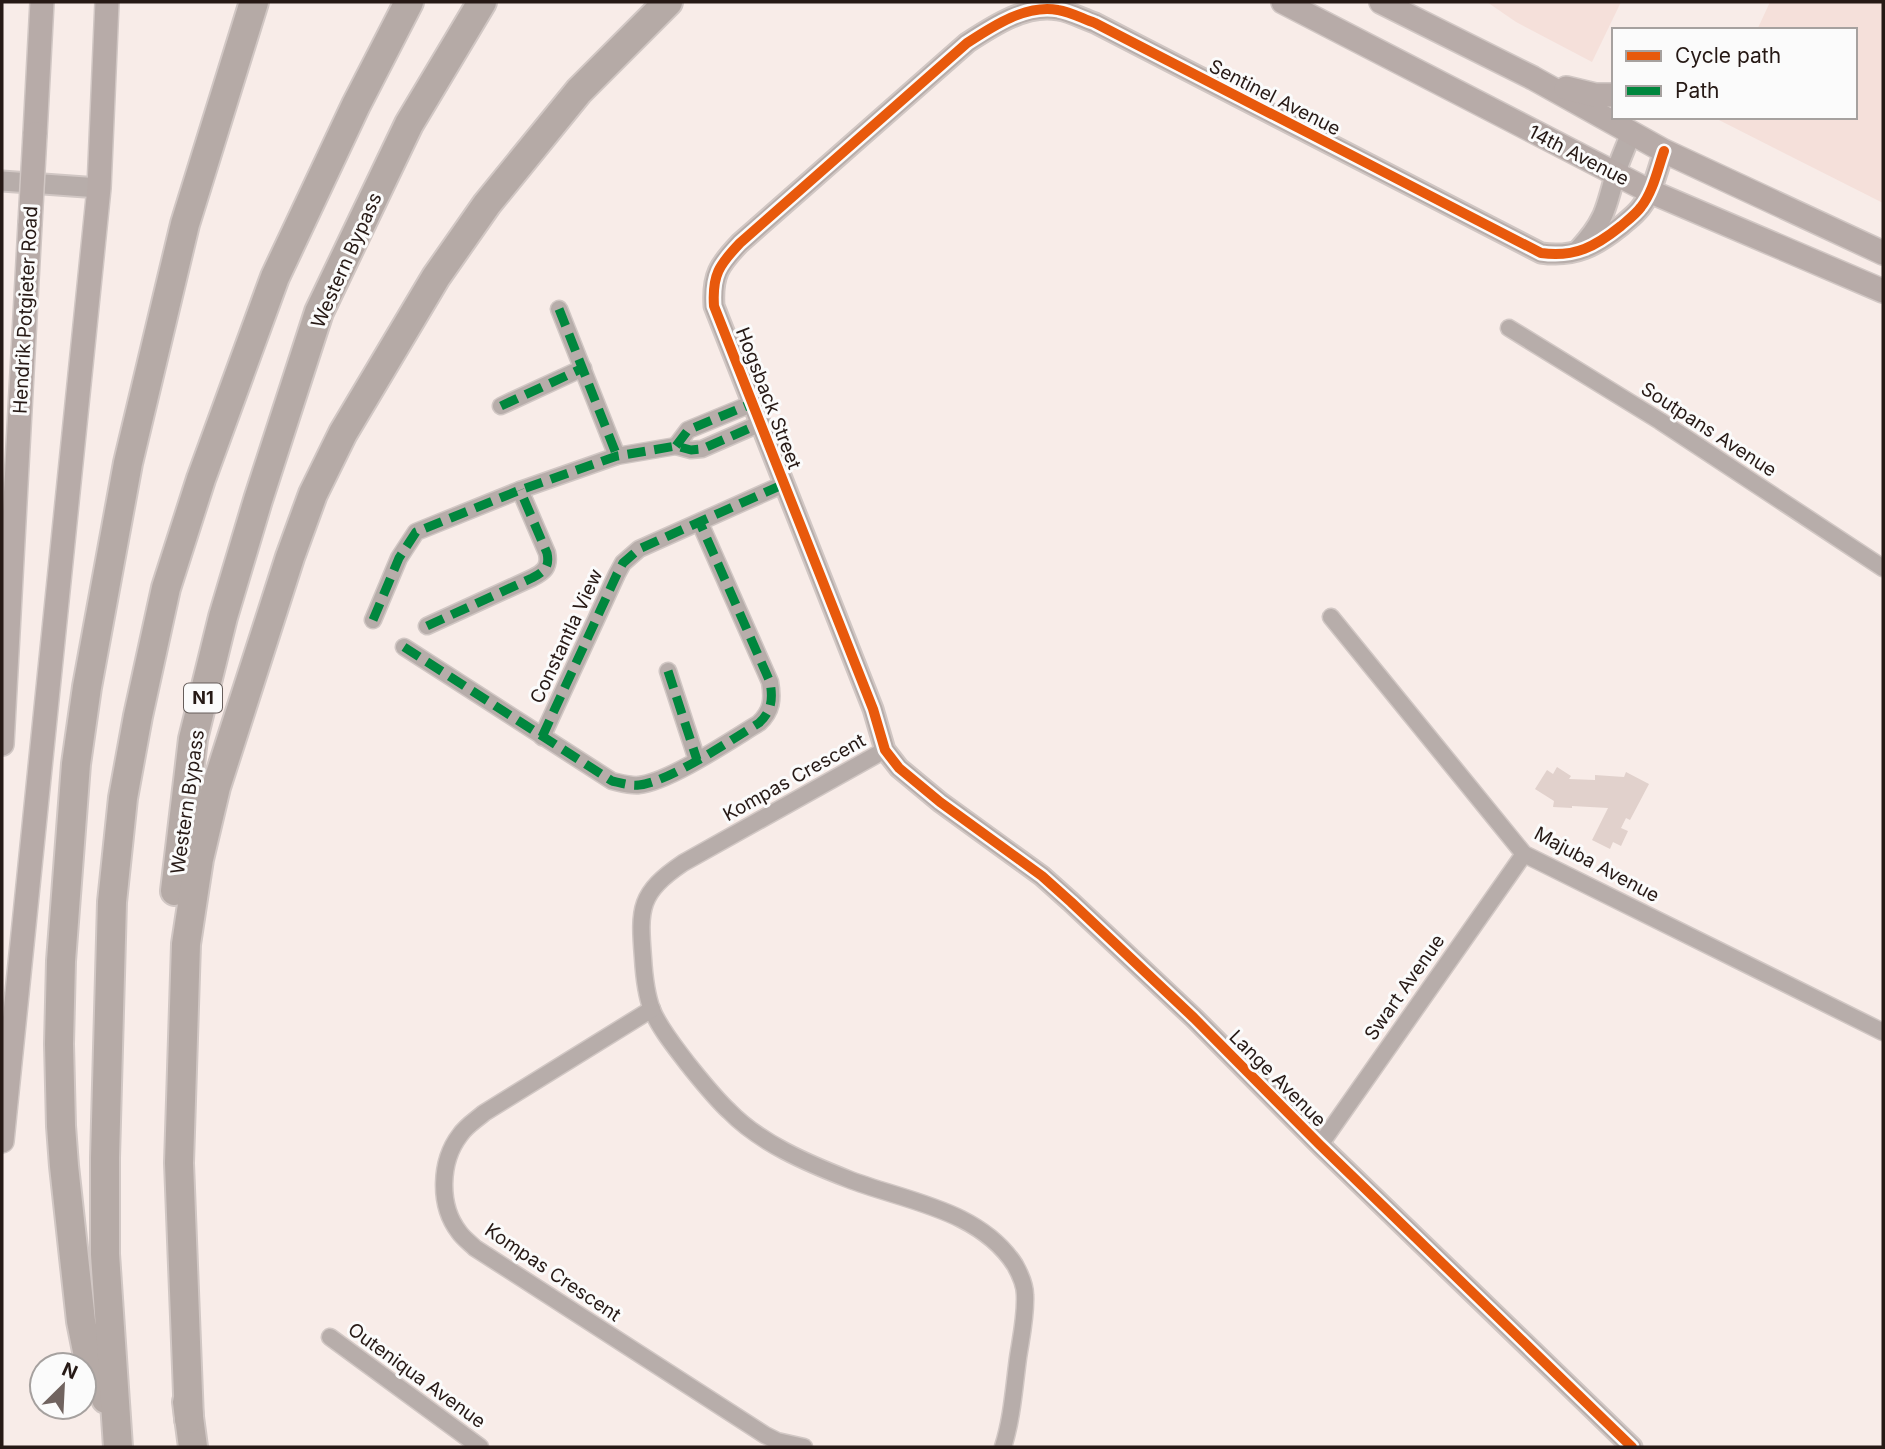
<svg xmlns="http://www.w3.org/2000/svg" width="1885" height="1449" font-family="Inter,sans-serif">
<rect width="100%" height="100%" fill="#f8ece8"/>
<g fill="#f5e0da">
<polygon points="1487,2 1621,2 1592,62 1516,22"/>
<polygon points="1770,2 1883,2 1883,203 1715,118 1855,117 1855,30 1757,30"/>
</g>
<polygon fill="#e1d1cc" points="1557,767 1571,776 1569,779 1595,780 1595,775 1624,777 1626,772 1649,784 1630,820 1626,818 1621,828 1628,831 1621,846 1613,842 1610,849 1592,840 1608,808 1572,806 1572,808 1553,807 1554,801 1535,789 1547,770 1553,774"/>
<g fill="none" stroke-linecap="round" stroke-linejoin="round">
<defs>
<g id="minor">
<polyline points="559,309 617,456"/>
<polyline points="1509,328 1660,421 1883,568"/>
<polyline points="501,406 583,368"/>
<polyline points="676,446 688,430 751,404"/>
<polyline points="1331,617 1524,854 1883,1032"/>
<polyline points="373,620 399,558 416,532 520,490 617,456 676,446 691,450 702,449 759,424"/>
<path d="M427,626L532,578C544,572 550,567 547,553L520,490"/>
<path d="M404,647L612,781C621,783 631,786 639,785C669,782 731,740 759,723C772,711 773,699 770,682L700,523"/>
<polyline points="668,671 697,760"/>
<polyline points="542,737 617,574 623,563 639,549 784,484"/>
<path d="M885,750L683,863C639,893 639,908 643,958C644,975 646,994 652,1010C660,1029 675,1047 687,1063C700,1079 714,1097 729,1111C760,1143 807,1163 848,1179C904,1201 979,1209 1015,1265C1020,1274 1025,1285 1025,1295C1026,1316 1021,1338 1018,1358C1014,1388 1012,1419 1003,1447"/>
<path d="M652,1009L484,1113C476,1120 466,1126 460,1135C440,1161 438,1205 459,1232C463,1238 470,1243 475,1248L765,1435L777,1441L804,1447"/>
<polyline points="1320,1145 1524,854"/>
<polyline points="330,1337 480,1447"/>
</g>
<g id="tertiary">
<polyline points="2,181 99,188"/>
<path d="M1579,249C1604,222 1606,209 1615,175C1619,161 1626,147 1631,133"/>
<path d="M1632,1447L1320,1145L1194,1018L1071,902L1042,876L940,802L899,768L885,750L873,709L714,306C712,275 719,265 740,243L967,43C993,26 1026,4 1058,10C1071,12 1083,19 1095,23L1541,253C1575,258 1596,246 1621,226C1628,220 1636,214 1641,207C1653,192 1658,168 1664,151"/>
</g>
<g id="secondary">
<polyline points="1283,2 1649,191 1883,291"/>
<polyline points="1381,2 1533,78 1664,151 1883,253"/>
<polyline points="1566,88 1595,95 1614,95"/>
<polyline points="35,134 42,2"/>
<polyline points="2,744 30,224"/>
<polyline points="2,1141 99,188 107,2"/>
</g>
<g id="motorway">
<polyline points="175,891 193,739 223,617 258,500 319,312 409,124 482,2"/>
<polyline points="106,1399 88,1356 81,1321 64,1166 61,1126 59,1044 61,961 76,764 87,687 128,463 185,224 254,2"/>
<polyline points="187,1402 193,1447"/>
<polyline points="189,1419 179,1163 186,944 199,859 216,787 290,557 313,494 343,433 436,277 487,204 579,91 668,2"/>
<polyline points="118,1447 105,1254 105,1158 112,902 123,798 138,716 166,588 201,479 275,277 356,105 409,2"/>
</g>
</defs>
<use href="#minor" stroke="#d1c7c4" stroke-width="19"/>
<use href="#tertiary" stroke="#d1c7c4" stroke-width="23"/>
<use href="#secondary" stroke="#d1c7c4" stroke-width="26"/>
<use href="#motorway" stroke="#d1c7c4" stroke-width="32"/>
<use href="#minor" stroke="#b7adaa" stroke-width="16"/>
<use href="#tertiary" stroke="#b7adaa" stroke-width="19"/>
<use href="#secondary" stroke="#b7aba8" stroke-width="23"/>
<use href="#motorway" stroke="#b5aaa6" stroke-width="28"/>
<defs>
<polyline id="secondary-bridge" points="30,224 35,134"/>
</defs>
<use href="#secondary-bridge" stroke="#d1c7c4" stroke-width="26" stroke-linecap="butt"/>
<use href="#secondary-bridge" stroke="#b7aba8" stroke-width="23"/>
<g stroke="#00873e" stroke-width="9" stroke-dasharray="18 9" stroke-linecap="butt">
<polyline points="559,309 617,456"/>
<polyline points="501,406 583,368"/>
<polyline points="676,446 688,430 751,404"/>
<polyline points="373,620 399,558 416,532 520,490 617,456 676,446 691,450 702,449 759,424"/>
<path d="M427,626L532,578C544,572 550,567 547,553L520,490"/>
<path d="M404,647L612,781C621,783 631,786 639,785C669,782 731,740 759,723C772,711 773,699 770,682L700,523"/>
<polyline points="668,671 697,760"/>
<polyline points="542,737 617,574 623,563 639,549 784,484"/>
</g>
<defs>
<path id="cycleway" d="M1632,1447L1320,1145L1194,1018L1071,902L1042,876L940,802L899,768L885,750L873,709L714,306C712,275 719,265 740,243L967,43C993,26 1026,4 1058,10C1071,12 1083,19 1095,23L1541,253C1575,258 1596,246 1621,226C1628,220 1636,214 1641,207C1653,192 1658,168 1664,151"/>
</defs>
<use href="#cycleway" stroke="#fbfbfb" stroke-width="15"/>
<use href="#cycleway" stroke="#e8590c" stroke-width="10"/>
</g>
<g text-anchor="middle" stroke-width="6" stroke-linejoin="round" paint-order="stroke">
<rect fill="#fbfbfb" stroke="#665d5a" stroke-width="2" x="184" y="683.5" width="38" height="29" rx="5"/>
<g font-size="18" font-weight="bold" fill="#261915">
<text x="203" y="704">N1</text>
</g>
<g font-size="19" fill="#261915" stroke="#fbfbfb">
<text transform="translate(1275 97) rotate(27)" y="7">Sentinel Avenue</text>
<text transform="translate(1579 155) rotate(27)" y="7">14th Avenue</text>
<text transform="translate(346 260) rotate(-66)" y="7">Western Bypass</text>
<text transform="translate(25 310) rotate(-87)" y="7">Hendrik Potgieter Road</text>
<text transform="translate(769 398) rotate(69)" y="7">Hogsback Street</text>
<text transform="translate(1709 429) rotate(33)" y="7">Soutpans Avenue</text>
<text transform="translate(566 636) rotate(-65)" y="7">Constantla View</text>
<text transform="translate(794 777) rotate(-29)" y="7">Kompas Crescent</text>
<text transform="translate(187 802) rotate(-82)" y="7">Western Bypass</text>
<text transform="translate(1597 864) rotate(28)" y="7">Majuba Avenue</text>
<text transform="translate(1404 987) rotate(-55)" y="7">Swart Avenue</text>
<text transform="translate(1278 1078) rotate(45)" y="7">Lange Avenue</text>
<text transform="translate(553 1272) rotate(34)" y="7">Kompas Crescent</text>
<text transform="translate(417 1375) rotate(36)" y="7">Outeniqua Avenue</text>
</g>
</g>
<rect width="1885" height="1449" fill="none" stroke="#261915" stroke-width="7"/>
<rect x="1612" y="28" width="245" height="91" fill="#fbfbfb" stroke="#a6a19f" stroke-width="2"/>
<rect x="1626" y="51" width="35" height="10" fill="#e8590c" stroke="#a6a19f" stroke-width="2"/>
<text x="1675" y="63" font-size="21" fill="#261915">Cycle path</text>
<rect x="1626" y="86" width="35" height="10" fill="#00873e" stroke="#a6a19f" stroke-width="2"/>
<text x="1675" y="98" font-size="21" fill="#261915">Path</text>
<g transform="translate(63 1386) rotate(24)"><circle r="33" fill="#fbfbfb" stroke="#a6a19f" stroke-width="2"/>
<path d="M0-5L12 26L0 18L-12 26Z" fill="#70635f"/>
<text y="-10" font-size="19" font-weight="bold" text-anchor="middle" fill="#261915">N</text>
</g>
</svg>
